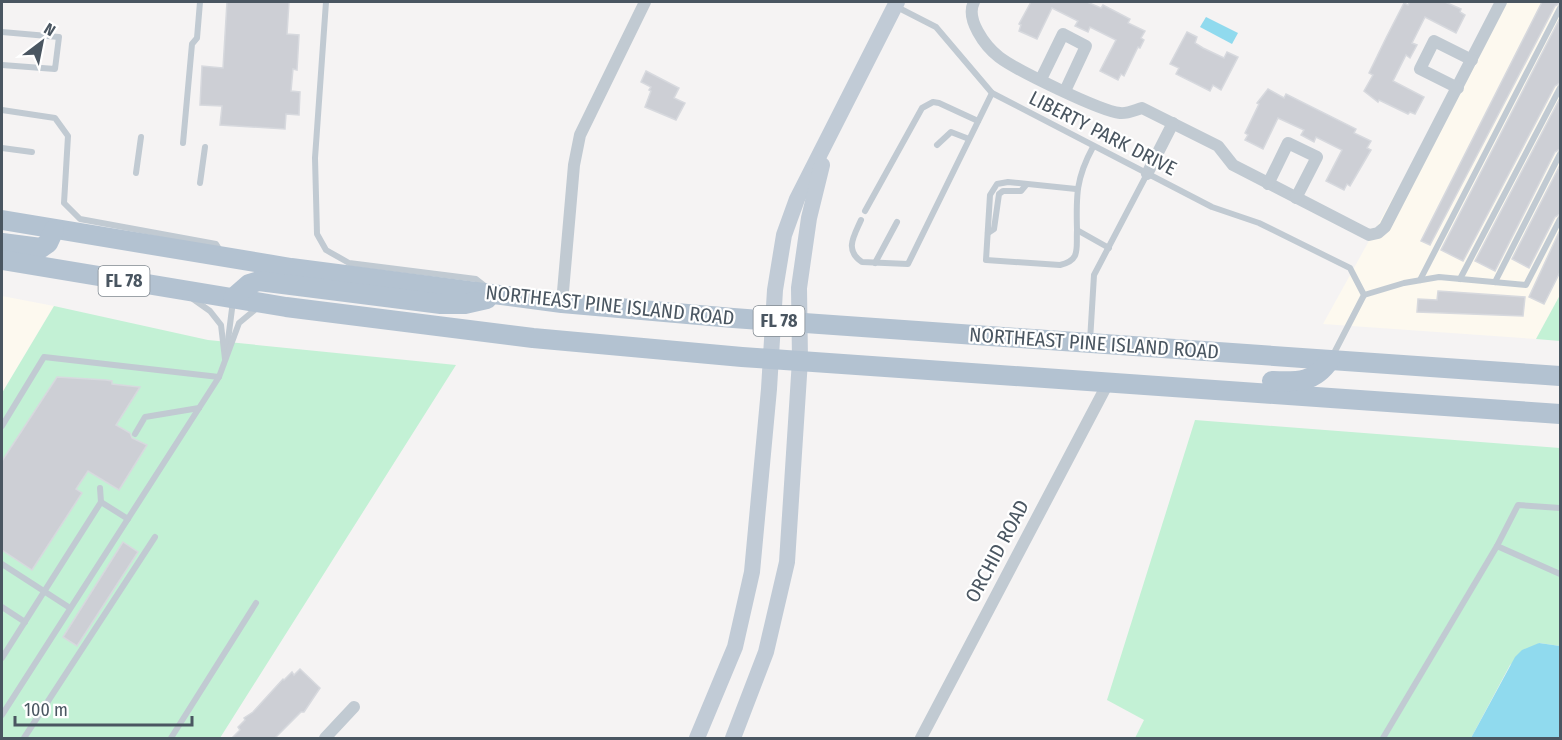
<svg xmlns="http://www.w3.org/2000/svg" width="1562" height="740" font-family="'Fira Sans Condensed',sans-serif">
<rect width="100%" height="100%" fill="#f5f3f3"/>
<g fill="#fdf9ef">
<polygon points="1501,2 1560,2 1560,295 1536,339 1323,324"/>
<polygon points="2,296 54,306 2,393"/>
</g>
<g fill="#c3f1d5">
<polygon points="1560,295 1560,341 1536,339"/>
<polygon points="54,306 208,340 456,365 220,738 2,738 2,393"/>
<polygon points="1195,420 1560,448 1560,646 1539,643 1510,665 1471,738 1135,738 1144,720 1107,700"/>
</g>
<g fill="#90daee">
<polygon points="1206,17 1238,33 1232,44 1200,27"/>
<polygon points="1539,643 1560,646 1560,738 1471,738 1515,657 1522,650"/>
</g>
<g fill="#cdcfd5" stroke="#d7d9de" stroke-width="1.5">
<polygon points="227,2 289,2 287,34 299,35 297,70 293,69 291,91 300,92 299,115 286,114 285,129 220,125 222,106 200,105 202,66 223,68"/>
<polygon points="1031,2 1087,2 1101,8 1103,5 1130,19 1128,23 1145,31 1141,38 1144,40 1140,48 1138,47 1124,76 1121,74 1118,80 1100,71 1116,40 1090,27 1088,32 1075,26 1078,21 1052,8 1037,39 1019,31 1021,25 1019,24"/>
<polygon points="1410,2 1445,2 1461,9 1460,12 1465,15 1456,33 1425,17 1412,43 1417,45 1410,58 1406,55 1393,81 1424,97 1415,114 1410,112 1408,114 1379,100 1378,102 1364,91 1373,75 1369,73 1386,38 1404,3 1408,5"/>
<polygon points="1542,2 1560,2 1560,3 1555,6 1430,245 1421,241"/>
<polygon points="1560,18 1560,83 1555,86 1463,261 1441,250"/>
<polygon points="1187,32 1197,37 1195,43 1203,48 1224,58 1227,52 1238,57 1221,90 1213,85 1210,91 1176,74 1179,68 1170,64"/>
<polygon points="646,71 679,88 674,98 685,103 676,120 645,107 651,91 649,90 651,87 641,82"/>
<polygon points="1268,89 1284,98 1286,94 1356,129 1354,133 1371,141 1367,148 1371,150 1350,186 1347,184 1344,190 1326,181 1342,150 1316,137 1314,142 1301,135 1304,130 1278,118 1263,149 1245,140 1248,135 1245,133 1259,104 1257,103"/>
<polygon points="1560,98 1560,149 1555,152 1495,271 1475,261"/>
<polygon points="1560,165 1560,214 1555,217 1529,268 1512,259"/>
<polygon points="1560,230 1560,272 1544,304 1529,297"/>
<polygon points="1438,291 1525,297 1523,316 1417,312 1418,299 1437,300"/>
<polygon points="57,377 106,380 112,381 112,384 140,387 116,425 130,433 132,438 147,445 119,490 88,471 76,489 82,493 32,570 2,550 2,461"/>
<polygon points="123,542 138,552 77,646 63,637"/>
<polygon points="300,669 320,688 304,712 301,712 275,738 232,738 240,730 238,727 245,720 244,718 253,712 283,679 284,680 292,672 294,675"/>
</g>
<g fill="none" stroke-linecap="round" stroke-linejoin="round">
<g stroke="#c1cad2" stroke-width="6">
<polyline points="326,2 315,158 317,234 326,250 349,263 476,279 485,286"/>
<polyline points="895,6 936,27 992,93 1212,207 1259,223 1350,268 1364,295 1332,357"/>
<polyline points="2,32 59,37 55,69 2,65"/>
<polyline points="2,110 55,118 68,136 64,203 80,219 216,244 221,252"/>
<polyline points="183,143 192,44 197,38 200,2"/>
<polyline points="937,145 951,132 969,139"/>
<path d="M1093,147C1076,178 1076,196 1077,230L1109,248"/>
<polyline points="2,148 32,152"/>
<polyline points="136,173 141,137"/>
<polyline points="200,183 205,147"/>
<path d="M1076,189L1008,182L997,184L990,195L986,260L1060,265C1081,260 1076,249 1077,230"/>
<polyline points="865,211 922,108 933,102 939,103 978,121"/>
<path d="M861,220C854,236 844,250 862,262L908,264L992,93"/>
<polyline points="988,233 994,229 999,194 1003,191 1021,191 1026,185"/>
<polyline points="875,263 897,222"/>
<polyline points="1460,279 1560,88"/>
<polyline points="1420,280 1560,8"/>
<polyline points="1495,282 1560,154"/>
<polyline points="1364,295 1404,283 1439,277 1526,285 1560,219"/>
<polyline points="193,299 210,311 221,325 225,359"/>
<polyline points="1090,341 1094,275 1147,174"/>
<polyline points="227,348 233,301"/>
<polyline points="2,426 44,357 219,377"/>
<polyline points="135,434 145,417 199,408"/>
<polyline points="100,488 101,502"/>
<polyline points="1560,508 1518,505 1497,546 1560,574"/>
<polyline points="2,564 70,608"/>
<polyline points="2,607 25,622"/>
<polyline points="2,658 101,502 128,519"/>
<polyline points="2,715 219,377 239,323 257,308"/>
<polyline points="24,738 155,537"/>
<polyline points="171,738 256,603"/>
<polyline points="1383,738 1497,546"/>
</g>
<g stroke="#c1cad2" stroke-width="12">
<path d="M974,2C965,19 985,46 999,57C1016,70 1100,111 1120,113C1127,114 1135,110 1142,108L1218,146L1233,165L1369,235L1378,233L1385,227L1501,2"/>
<polyline points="1041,79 1063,34 1086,46 1065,91"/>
<polyline points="1458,88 1420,69 1434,41 1472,60"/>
<polyline points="1147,174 1173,123"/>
<polyline points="1268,184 1288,143 1317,157 1296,198"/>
<polyline points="562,303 574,165 580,135 645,2"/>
<polyline points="325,738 354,707"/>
<polyline points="921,738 1108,383"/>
</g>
<g stroke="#c1cbd6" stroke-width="16">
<polyline points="697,738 735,647 752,572 769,389 775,290 784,235 797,199 897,2"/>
<polyline points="733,738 766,652 787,562 800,360 799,288 809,218 822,165"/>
</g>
<g stroke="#b3c2d1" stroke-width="20">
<polyline points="2,220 291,268 562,303 733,318 1560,376"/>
<polyline points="2,243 41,248 48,243 54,230"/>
<polyline points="2,260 286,307 533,338 742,357 1560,414"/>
<polyline points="233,298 249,284 259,281 441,304 465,304 487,299"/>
<path d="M1272,381C1298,382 1314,383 1330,360"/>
</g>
</g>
<g text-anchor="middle" stroke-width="4.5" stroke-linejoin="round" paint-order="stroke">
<g fill="#fff" stroke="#808990" stroke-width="1.5">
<rect x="98.5" y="266" width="51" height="30" rx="4.5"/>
<rect x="753.5" y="306" width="51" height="30" rx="4.5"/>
</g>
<g font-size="18" font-weight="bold" fill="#4a5661">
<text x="124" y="287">FL 78</text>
<text x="779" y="327">FL 78</text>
</g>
<g font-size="20" fill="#4a5661" stroke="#fff">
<text transform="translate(1103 133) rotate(27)" y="7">LIBERTY PARK DRIVE</text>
<text transform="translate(610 305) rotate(6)" y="7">NORTHEAST PINE ISLAND ROAD</text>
<text transform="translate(1094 343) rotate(4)" y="7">NORTHEAST PINE ISLAND ROAD</text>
<text transform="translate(997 551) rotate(-62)" y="7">ORCHID ROAD</text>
</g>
</g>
<rect width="1562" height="740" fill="none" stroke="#4a5661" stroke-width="6"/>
<g transform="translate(42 42) rotate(32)" stroke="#ffffff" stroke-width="4.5" paint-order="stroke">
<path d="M0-4.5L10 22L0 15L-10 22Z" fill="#4a5661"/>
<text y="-9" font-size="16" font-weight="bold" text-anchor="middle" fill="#4a5661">N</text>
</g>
<path d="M15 716v9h177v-9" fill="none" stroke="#4a5661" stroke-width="3"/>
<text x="24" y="716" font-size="18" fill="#4a5661" stroke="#ffffff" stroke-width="4.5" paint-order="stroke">100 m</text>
</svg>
